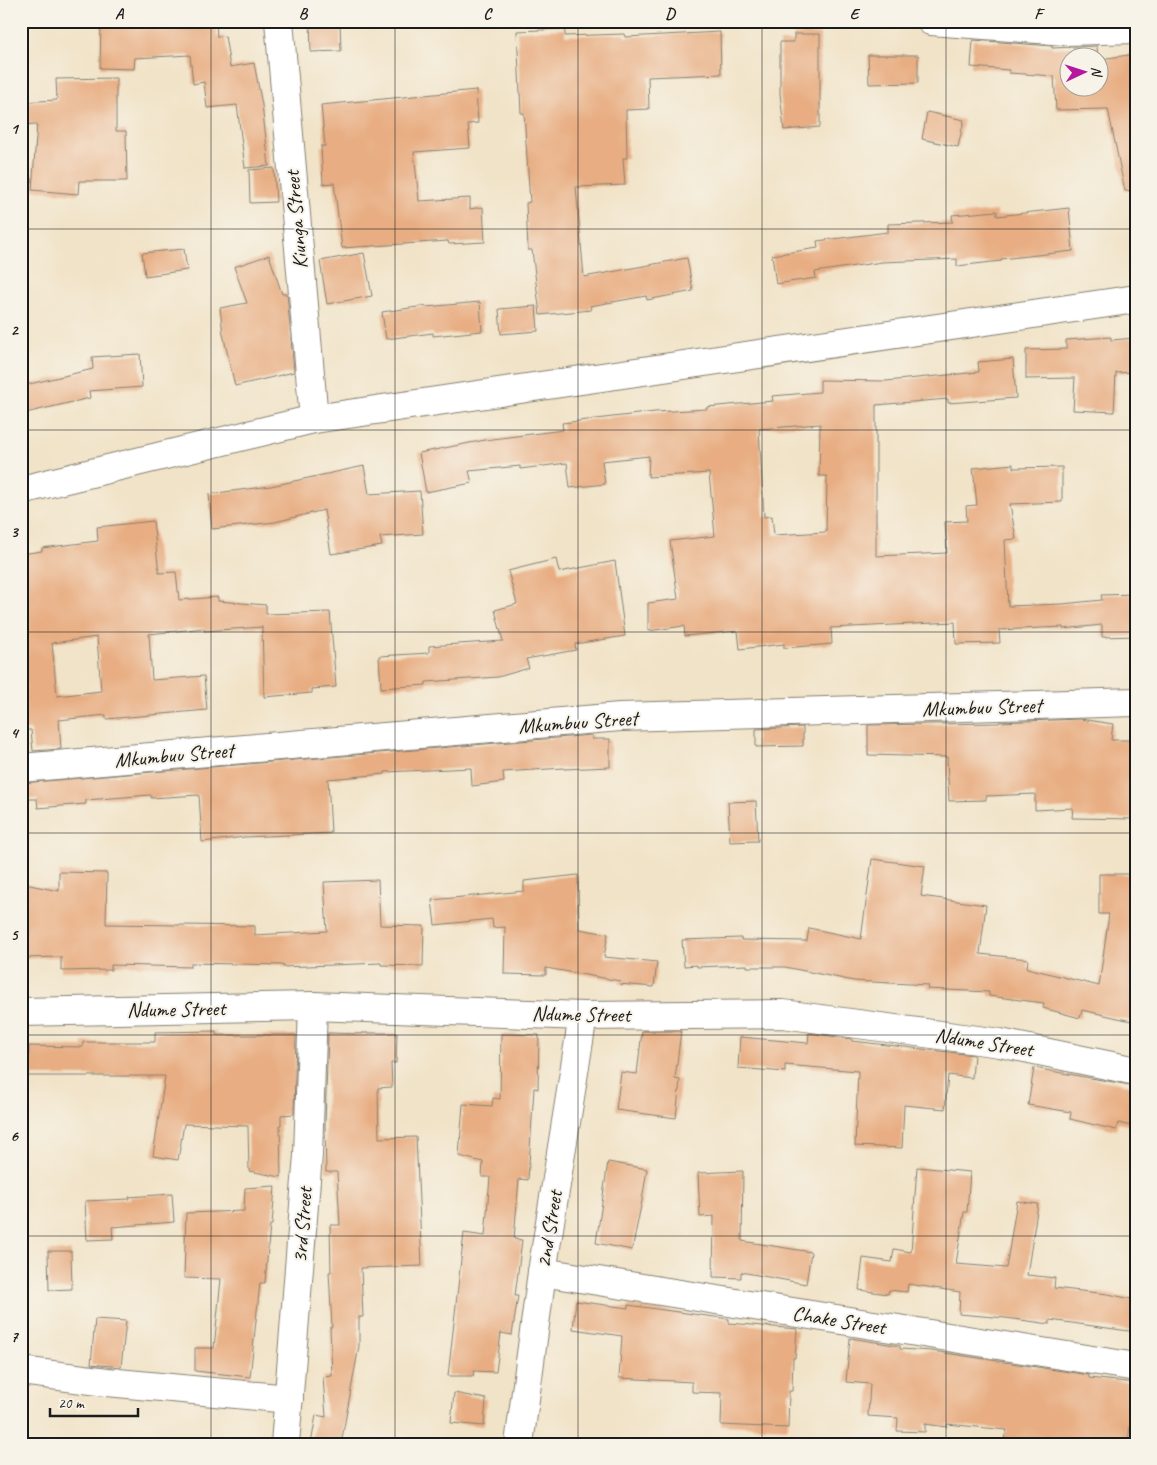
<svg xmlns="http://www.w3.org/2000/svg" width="1157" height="1465" font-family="Caveat,sans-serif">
<rect width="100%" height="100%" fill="#f7f3e8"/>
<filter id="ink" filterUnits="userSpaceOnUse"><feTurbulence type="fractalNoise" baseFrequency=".02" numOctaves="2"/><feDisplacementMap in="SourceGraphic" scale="10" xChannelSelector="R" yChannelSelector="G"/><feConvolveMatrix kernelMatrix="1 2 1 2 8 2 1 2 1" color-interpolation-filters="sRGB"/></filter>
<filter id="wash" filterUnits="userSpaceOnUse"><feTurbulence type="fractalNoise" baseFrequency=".0096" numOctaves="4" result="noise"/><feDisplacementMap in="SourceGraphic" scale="20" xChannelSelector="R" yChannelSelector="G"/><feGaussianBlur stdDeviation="1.12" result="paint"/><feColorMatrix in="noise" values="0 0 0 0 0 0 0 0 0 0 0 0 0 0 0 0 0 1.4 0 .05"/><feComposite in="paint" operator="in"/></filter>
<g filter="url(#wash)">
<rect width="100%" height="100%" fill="#f1e3c8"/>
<g id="blocks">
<g fill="#e8ad82" fill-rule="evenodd">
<polygon points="101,21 216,21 217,37 225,36 230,67 254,63 262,105 269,166 245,168 237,105 207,108 204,82 193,84 190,55 135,58 134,69 100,68"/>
<polygon points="310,21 340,21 341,51 311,52"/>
<polygon points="565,29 565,36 624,34 625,37 720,32 721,74 648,77 649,109 626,110 627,158 623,158 625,185 576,187 584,277 687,258 693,291 647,300 646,296 590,306 591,310 540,315 532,250 528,250 526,203 530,202 524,113 521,113 517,31"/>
<polygon points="794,34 820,34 820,127 784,130 780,93 780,42 794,42"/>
<polygon points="973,40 1052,46 1052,48 1097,46 1098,58 1070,58 1070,88 1100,88 1100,59 1136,54 1136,190 1125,191 1108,109 1056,110 1054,76 1009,73 1009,70 971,67"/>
<polygon points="868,55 918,55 918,83 869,84"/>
<polygon points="116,78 116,131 126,131 127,181 79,181 78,194 32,190 37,124 21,125 21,102 57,100 56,79"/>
<polygon points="476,90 478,123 468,124 470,148 414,152 419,201 470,198 470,209 483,207 485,242 449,244 448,241 342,248 334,183 323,184 321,146 325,146 321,105"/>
<polygon points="927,112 964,120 958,147 922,139"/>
<polygon points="274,168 276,202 250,203 249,170"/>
<polygon points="1069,208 1073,251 1001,259 1001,261 957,266 957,259 882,262 815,272 816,278 776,284 772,255 818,248 817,241 888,232 888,224 953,222 952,215 997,211 997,216"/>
<polygon points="184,249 187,270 145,276 142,253"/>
<polygon points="364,253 372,296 327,304 320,261"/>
<polygon points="269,255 282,294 287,294 294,372 235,386 223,334 220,308 247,303 234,267"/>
<polygon points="480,302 482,331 433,336 433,333 386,339 382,312 425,306 426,307"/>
<polygon points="536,306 538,331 501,334 499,309"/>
<polygon points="1111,337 1111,340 1136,338 1136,372 1116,373 1114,412 1073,410 1075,378 1026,379 1026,350 1066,349 1066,340"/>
<polygon points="140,354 142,387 89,391 90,398 21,414 21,386 93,369 92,357"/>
<path d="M1013,359L1016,398L948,403V399L876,405V556L947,553L945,522L967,521L966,506L977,505L973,468L1013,464V468L1062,467V502L1010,504L1016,539L1005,540L1008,606L1062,604L1102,600L1101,595L1136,594V636L1102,637V625L1063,629V627L999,630L1000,643L956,644L955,622L831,628L832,644L784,648V644L740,649L738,631L685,636L684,626L648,631V603L678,599L670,541L715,536L709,473L648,477L649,456L602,461L605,484L570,488L567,463L520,469V466L469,471L472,483L426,492L419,453L485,440L563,430L562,423L655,412L707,409V407L773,401L772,396L820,392V380L886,381L979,372L978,362ZM820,424L819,476H827L826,532L774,535L772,516L764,517L759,429Z"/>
<polygon points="364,466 369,494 420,491 423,534 380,537 382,546 331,554 324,510 275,522 212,529 209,494 271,486"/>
<path d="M153,521L159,573L176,572L179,600L218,597V601L266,605V614L330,612L336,687L312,689V693L264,697L262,627L204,631V628L149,634L152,680L204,676L207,710L106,719V715L59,720L61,749L33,751L31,730H21V661H24L21,637V554L42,551V548L98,541L97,527ZM97,637L101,691L57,696L52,643Z"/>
<polygon points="556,559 559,572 615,561 625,636 575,644 576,650 526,659 529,668 498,677 426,682 426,685 381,688 379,656 429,653 429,646 503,641 495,610 517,604 508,571"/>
<polygon points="1080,719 1113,724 1111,740 1136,740 1136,819 1072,818 1073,808 1035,810 1035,794 986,796 986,800 949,801 947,757 868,755 868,725 999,723 999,722"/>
<polygon points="803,727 803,746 756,747 756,729"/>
<polygon points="592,735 592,739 610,739 610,767 564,769 564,768 503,772 504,782 472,786 471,768 385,772 385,774 328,779 331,833 245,837 202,842 199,795 151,798 151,795 86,800 86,804 38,808 37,799 21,799 21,783"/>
<polygon points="756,801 758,841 730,842 728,802"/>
<polygon points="872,859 925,866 921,896 986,905 980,954 1028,959 1027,968 1099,986 1109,914 1099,914 1099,874 1136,874 1136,948 1130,991 1136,993 1136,1022 1082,1010 1080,1018 1043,1008 1044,1003 989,996 989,992 927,989 928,985 854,981 785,967 747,967 747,965 697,967 697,965 684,966 682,940 741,938 741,940 807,941 809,928 861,939"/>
<polygon points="59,872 107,873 106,924 255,926 255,935 327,931 324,882 378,880 380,925 424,926 423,966 381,965 381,963 283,967 283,965 191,963 191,967 111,965 111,970 61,971 61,957 21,958 21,902 25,884 59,891"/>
<polygon points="578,875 579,929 608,934 604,957 657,962 654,987 619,984 620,981 546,968 546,975 504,974 505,927 493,928 492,919 435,925 432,900 524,891 524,881"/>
<polygon points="216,1031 216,1035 296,1035 294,1114 281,1115 281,1125 280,1125 281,1177 249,1171 248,1126 184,1124 178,1160 153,1156 165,1076 28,1076 29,1046 83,1047 83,1042 155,1042 155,1032"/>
<polygon points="642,1031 681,1031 675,1079 680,1080 676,1118 616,1110 621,1072 637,1074"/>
<polygon points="328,1033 362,1034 362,1033 397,1033 396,1063 391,1063 392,1087 378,1088 379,1138 416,1137 422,1266 361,1268 363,1317 359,1317 359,1346 341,1444 311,1444 316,1415 326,1417 323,1377 332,1376 330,1327 332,1327 329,1272 331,1272 330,1225 340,1225 337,1172 326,1172 325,1126"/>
<polygon points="809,1033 852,1039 852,1041 974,1055 972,1078 948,1075 945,1109 904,1105 902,1148 855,1146 858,1071 785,1065 785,1072 738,1068 740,1037 808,1043"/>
<polygon points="501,1034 539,1035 538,1089 534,1088 528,1180 519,1179 514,1239 522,1240 515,1296 518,1296 512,1335 501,1333 496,1372 474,1371 473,1376 448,1376 464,1233 485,1236 490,1177 482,1177 483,1162 459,1156 463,1104 492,1106 493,1098 500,1099"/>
<polygon points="1034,1068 1136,1086 1136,1127 1118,1123 1116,1130 1070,1119 1071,1112 1028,1105"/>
<polygon points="608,1162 647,1169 642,1201 632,1250 596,1243"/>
<polygon points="917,1167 970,1172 967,1212 964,1212 956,1264 1006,1268 1017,1201 1038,1204 1027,1275 1055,1278 1054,1288 1108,1294 1136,1300 1136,1332 1050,1320 1050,1324 1006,1318 959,1314 960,1292 908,1284 907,1292 889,1290 888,1294 859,1290 863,1258 892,1262 894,1249 911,1252"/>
<polygon points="743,1171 742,1241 811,1252 806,1284 741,1272 741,1278 713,1277 714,1216 700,1217 698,1173"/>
<polygon points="275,1186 272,1225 270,1225 265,1283 260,1283 250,1377 195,1371 195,1348 214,1348 221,1279 184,1278 186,1213 244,1211 245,1188"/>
<polygon points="172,1194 174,1222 112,1227 113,1239 87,1240 85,1201 130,1199 129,1197"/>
<polygon points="48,1251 71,1251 72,1289 49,1290"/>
<polygon points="576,1301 628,1308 628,1305 729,1319 729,1323 797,1329 795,1358 793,1358 792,1391 789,1391 788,1428 721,1425 722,1393 692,1392 692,1382 619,1378 622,1336 573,1329"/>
<polygon points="95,1319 126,1321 121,1367 91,1364"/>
<polygon points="850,1338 900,1346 900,1349 932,1351 1089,1375 1089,1378 1135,1383 1128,1444 1024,1444 1004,1438 1007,1430 947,1424 947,1427 925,1424 925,1432 897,1431 898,1418 868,1416 870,1384 846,1382"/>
<polygon points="454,1393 486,1399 484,1426 451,1423"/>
</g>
</g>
</g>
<g filter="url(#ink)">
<use href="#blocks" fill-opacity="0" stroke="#868072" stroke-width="1"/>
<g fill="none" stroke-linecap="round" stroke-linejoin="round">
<defs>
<g id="street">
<polyline points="279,21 314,419"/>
<polyline points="931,21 1066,31 1136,29"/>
<polyline points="21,768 620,717 1136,702"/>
<polyline points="21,1012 313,1006 583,1016 783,1014 1000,1043 1136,1071"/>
<polyline points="542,1272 1136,1367"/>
<polyline points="21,1371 107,1382 289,1399"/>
<polyline points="285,1444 308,1155 313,1006"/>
<polyline points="519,1444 542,1272 583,1016"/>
</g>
<polyline id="highway" points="21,490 314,419 1136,299"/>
</defs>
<use href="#street" stroke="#868072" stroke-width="30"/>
<use href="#highway" stroke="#868072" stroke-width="30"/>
<use href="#street" stroke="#fff" stroke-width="28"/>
<use href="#highway" stroke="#fff" stroke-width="28"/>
</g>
</g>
<path fill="none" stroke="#1c1c1c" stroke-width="1" stroke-opacity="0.55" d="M211,21V1444M395,21V1444M578,21V1444M762,21V1444M946,21V1444M21,229H1136M21,430H1136M21,632H1136M21,833H1136M21,1035H1136M21,1236H1136"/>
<g text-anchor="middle" stroke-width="4" stroke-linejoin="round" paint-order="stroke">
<g font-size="21" fill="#1c1c1c" stroke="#f7f3e8">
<text transform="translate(296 220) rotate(-95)" y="7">Kiunga Street</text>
<text transform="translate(982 707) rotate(-2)" y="7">Mkumbuu Street</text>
<text transform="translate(578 722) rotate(-4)" y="7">Mkumbuu Street</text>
<text transform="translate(174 755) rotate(-5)" y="7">Mkumbuu Street</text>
<text transform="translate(176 1009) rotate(-1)" y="7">Ndume Street</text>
<text transform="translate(581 1014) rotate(1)" y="7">Ndume Street</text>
<text transform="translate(984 1042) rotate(9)" y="7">Ndume Street</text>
<text transform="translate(302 1225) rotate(-86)" y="7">3rd Street</text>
<text transform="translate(549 1229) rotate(-81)" y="7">2nd Street</text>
<text transform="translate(839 1320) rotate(9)" y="7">Chake Street</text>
</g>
</g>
<rect width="1157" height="1465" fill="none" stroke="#f7f3e8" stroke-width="55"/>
<g transform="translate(1084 72) rotate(86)"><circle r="24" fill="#f7f3e8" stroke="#9f9d96"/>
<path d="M0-4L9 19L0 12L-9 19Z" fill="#b5179e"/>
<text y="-8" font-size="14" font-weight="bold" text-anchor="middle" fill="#1c1c1c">N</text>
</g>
<path d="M50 1408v8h88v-8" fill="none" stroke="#1c1c1c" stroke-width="2.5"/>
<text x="58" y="1408" font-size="15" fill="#1c1c1c" stroke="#f7f3e8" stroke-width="4" paint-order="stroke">20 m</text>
<rect x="28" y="28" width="1102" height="1410" fill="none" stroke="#1c1c1c" stroke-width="2"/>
<g font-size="16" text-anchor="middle" font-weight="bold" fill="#1c1c1c">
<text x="119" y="19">A</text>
<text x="303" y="19">B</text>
<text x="487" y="19">C</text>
<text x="670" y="19">D</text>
<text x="854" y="19">E</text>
<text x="1038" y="19">F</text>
<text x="14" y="134">1</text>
<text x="14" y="335">2</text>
<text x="14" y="537">3</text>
<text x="14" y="738">4</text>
<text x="14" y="940">5</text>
<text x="14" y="1141">6</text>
<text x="14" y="1342">7</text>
</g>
</svg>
